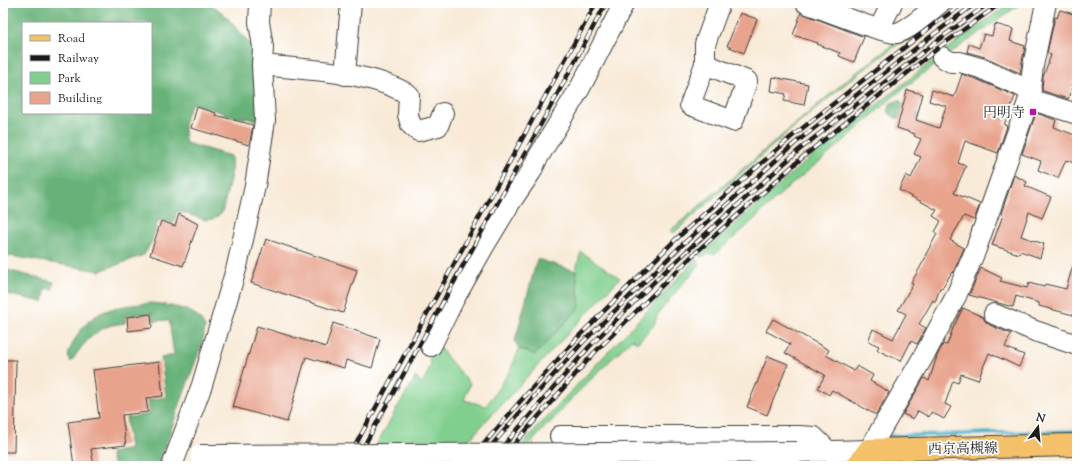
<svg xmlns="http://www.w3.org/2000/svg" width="1080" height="469" font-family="'Sorts Mill Goudy','Noto Serif JP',serif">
<rect width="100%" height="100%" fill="#fff"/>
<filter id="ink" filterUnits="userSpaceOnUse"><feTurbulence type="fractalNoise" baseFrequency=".025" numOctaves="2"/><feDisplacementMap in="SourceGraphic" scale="8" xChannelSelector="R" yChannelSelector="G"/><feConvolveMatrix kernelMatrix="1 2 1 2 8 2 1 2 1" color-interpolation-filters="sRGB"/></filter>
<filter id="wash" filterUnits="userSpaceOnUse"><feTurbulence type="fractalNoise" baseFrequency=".012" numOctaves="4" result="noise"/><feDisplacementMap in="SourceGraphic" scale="16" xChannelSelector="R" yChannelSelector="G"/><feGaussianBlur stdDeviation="0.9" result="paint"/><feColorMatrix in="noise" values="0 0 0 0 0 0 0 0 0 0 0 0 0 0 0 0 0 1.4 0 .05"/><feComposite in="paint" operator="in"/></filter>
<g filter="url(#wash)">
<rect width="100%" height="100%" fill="#f8ead7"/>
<g fill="#80cf8e" stroke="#4e7655">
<polygon points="947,3 953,3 849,81 786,134 674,233 670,231 848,79"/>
<polygon points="1010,3 1022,3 945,57 894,96 837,147 786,189 746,227 715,254 709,254 701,257 699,256 807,160 946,50"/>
<polygon points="581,252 620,278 485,422 447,466 365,466 397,408 416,377 423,384 431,364 429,360 437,345 470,384 464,400 486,406 510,371 519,349 535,354 580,307 576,269"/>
<polygon points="696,259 700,264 674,294 658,314 654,325 637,343 632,339 573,397 550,423 545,427 511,466 504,466 540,424"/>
</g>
<g fill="#68b279" stroke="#42674a" fill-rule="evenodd">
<path d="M3,3H210L225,15L253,48L259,120L236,117L192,103C184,118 182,126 186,143L231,156L232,171L222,213L213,219L206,220L177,211L173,224L163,220L158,221L151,243L144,255L100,271L3,255ZM23,23H151V113H23Z"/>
<polygon points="900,100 902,105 916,110 919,114 917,119 895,118 889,113 889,108 891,103"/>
<polygon points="537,259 576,271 580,307 535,355 519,349 515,341"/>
<polygon points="3,269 54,282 52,290 46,288 43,302 6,294 3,301"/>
<path d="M152,303C164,305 182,307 193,313C198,316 202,322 205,327L203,340L158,466H114L110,453L130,449L126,418L150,414L148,400L166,397L161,358L174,355L169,320L153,321L152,313L125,316V323C120,324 114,324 109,326C93,331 80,348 71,362C66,356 69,351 72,345C89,308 116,306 152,303Z"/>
</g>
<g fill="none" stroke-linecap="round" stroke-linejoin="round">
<polyline stroke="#4bb2ca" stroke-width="4" points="886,436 1077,431"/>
</g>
<g id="blocks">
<g fill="#e8a38d">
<polygon points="1060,10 1077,15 1074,27 1077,28 1077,52 1074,63 1077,64 1077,70 1068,99 1043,91 1042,89 1043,77 1051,55 1047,53 1055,17 1057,18"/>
<polygon points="740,13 757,19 744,53 727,46"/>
<polygon points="801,13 864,37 854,62 839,56 840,53 817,44 818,43 793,35"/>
<polygon points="995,24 1013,29 1010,41 1025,46 1020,73 985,57 967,52 969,44 979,48 984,34 992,36"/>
<polygon points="962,74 976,79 1015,96 1004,125 1007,126 998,153 965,141 958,163 966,166 954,193 980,204 974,220 964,216 950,240 964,248 953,273 952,272 942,288 940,288 935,302 933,300 919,324 926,328 917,344 911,341 901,361 877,350 879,346 868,341 873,329 893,339 906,314 898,310 913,284 911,283 926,257 925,256 937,234 935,232 941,221 933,216 937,210 899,190 906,175 911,178 921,157 914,154 921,139 914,136 915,134 897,128 907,90 923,94 916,120 939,128 946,106 929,101 932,90 954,97"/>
<polygon points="773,77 808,84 804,105 784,101 786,94 771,91"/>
<polygon points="197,107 216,113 215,115 253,125 249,145 191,128"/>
<polygon points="1036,113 1056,120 1054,127 1077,136 1077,164 1066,160 1058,178 1038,170 1041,161 1022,154"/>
<polygon points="1014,175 1027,182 1025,186 1051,197 1042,218 1029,212 1021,236 1044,244 1040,258 1020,251 1019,254 992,245 1003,215 1001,214"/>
<polygon points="179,214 198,224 183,266 150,255 161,221 175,226"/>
<polygon points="266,239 357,270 343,313 251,283"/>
<polygon points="1074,262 1077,262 1077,316 1039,306 1039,303 1016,296 1013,307 969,295 981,268 1002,278 1000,281 1027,288 1029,283 1044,287 1045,284 1066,289"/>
<polygon points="963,308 983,317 985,321 990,325 1011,334 1005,347 1024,355 1019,367 989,353 978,380 961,374 958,383 953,381 945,404 951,407 944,419 931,412 929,417 918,411 913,419 903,414 924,378 929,381 937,356 943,344 947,345 953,328"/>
<polygon points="151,314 152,328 128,331 127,317"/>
<polygon points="773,319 829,350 826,355 854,371 857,366 873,375 870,381 889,392 876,415 832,390 829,395 818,388 825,375 785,353 790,344 766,331"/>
<polygon points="333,323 380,339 372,368 346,360 344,368 306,357 287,422 233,407 257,326 326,347"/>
<polygon points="768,356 788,364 767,415 747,407"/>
<polygon points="3,360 16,360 14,452 3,452"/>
<polygon points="159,362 163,396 146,398 148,412 122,415 126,445 91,449 94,466 74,466 68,422 99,418 93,370"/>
</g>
</g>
</g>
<g filter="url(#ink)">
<use href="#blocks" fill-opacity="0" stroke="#3d3b38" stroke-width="1"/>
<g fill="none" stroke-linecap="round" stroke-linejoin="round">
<defs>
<g id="minor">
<path d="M806,3C820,8 888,35 897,33C911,29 928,12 940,3"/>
<polyline points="879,29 892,3"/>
<polyline points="942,57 951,62 960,62 980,68 1031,91"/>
<polyline points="705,64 747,81 733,121 690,105 705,64 705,44 720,3"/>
<path d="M262,65C307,70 371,71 409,95L408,115L411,125L418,131L438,126L443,113"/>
<polyline points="345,75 351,3"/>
<polyline points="1029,99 1077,114"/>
<polyline points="994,314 1035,331 1077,345"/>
<polyline points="431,346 454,299 484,246 510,203 531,172 537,159 580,88 624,3"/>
<polyline points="560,436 799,436 814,437 828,451"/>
<polyline points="797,452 869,450 926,352 956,296 976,249 1029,99 1033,66 1046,3"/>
<polyline points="172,466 202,385 237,266 255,186 265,120 262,65 263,47 259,22 260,3"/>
</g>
<polyline id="major" points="857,466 869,450 1077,445"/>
</defs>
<use href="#minor" stroke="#3d3b38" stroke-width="22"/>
<use href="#major" stroke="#3d3b38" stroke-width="24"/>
<use href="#minor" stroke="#fff" stroke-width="20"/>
<use href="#major" stroke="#f4c16b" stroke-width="22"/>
<defs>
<g id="rail">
<polyline points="344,466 596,3"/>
<polyline points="353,466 558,93 606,3"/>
<polyline points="465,466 517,405 578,337 676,239 790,138 929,28 964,3"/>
<polyline points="474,466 522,410 583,342 682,245 794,144 934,34 976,3"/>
<polyline points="486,466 589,347 658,278 688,250 799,150 938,40 989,3"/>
<polyline points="495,466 594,353 693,255 804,156 942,45 1001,3"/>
</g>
</defs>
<use href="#rail" stroke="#1c1c1c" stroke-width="4.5"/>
<use href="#rail" stroke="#fff" stroke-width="3" stroke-dasharray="9" stroke-linecap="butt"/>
<defs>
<polyline id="minor-bridge" points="200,455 797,452"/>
</defs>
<use href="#minor-bridge" stroke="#3d3b38" stroke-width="22" stroke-linecap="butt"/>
<use href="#minor-bridge" stroke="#fff" stroke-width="20"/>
</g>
</g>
<rect fill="#b5179e" stroke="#fff" stroke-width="1.5" x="1029" y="108" width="8" height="8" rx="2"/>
<g text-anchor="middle" stroke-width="3.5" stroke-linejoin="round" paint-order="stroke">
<g font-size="14" fill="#1c1c1c" stroke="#fff" text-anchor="end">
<text x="1025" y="117">円明寺</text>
</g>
<g font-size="14" fill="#1c1c1c" stroke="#fff">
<text transform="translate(963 448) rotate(-1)" y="5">西京高槻線</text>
</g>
</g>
<rect width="1080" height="469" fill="none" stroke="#fff" stroke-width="16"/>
<rect x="22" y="22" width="130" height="92" fill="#ffffff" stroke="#a4a4a4"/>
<rect x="30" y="35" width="20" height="6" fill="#f4c16b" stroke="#a4a4a4"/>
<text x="58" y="42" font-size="12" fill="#1c1c1c">Road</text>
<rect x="30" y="55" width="20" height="6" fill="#1c1c1c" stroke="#a4a4a4"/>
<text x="58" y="62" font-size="12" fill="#1c1c1c">Railway</text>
<rect x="30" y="72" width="20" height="12" fill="#80cf8e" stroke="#a4a4a4"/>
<text x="58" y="82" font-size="12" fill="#1c1c1c">Park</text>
<rect x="30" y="92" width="20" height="12" fill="#e8a38d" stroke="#a4a4a4"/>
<text x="58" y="102" font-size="12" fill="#1c1c1c">Building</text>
<g transform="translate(1038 427) rotate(16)" stroke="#ffffff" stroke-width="3" paint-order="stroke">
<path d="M0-3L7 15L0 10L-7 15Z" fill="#1c1c1c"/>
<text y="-6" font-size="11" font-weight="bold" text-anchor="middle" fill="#1c1c1c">N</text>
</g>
</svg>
